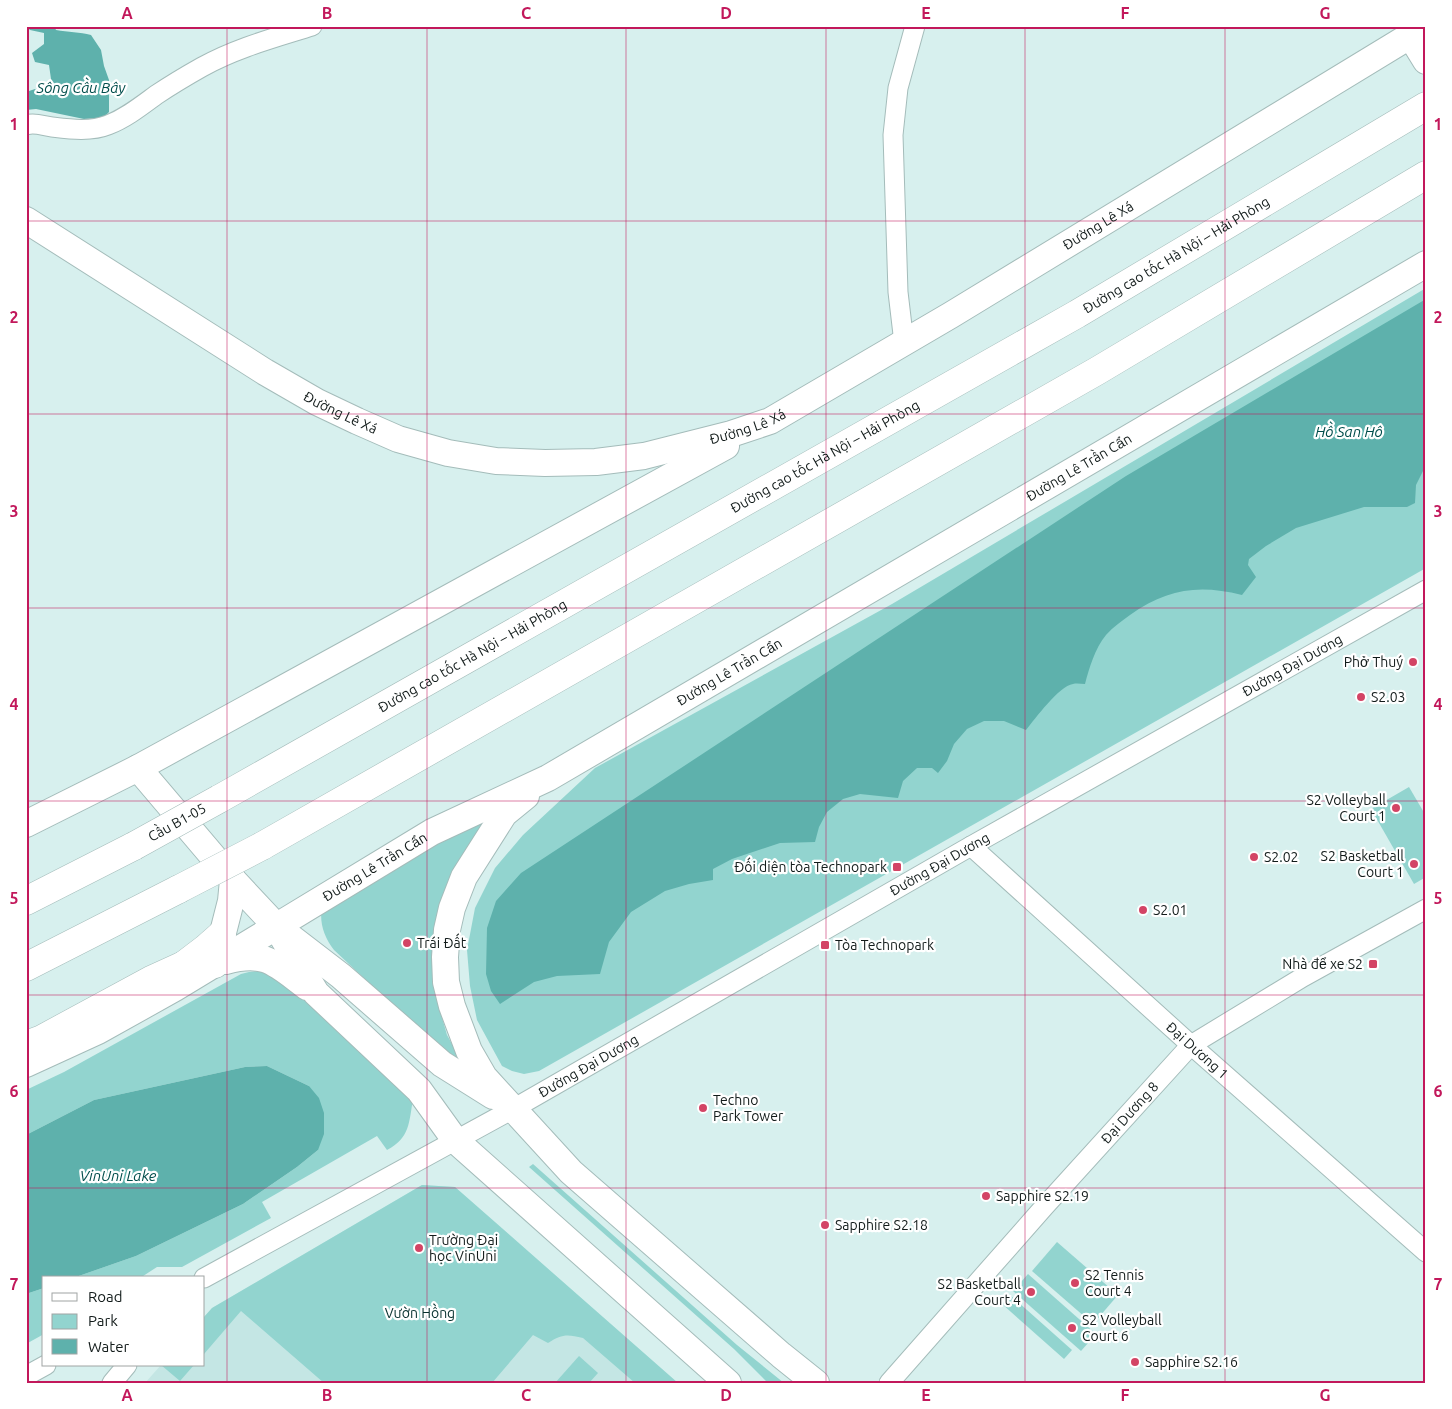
<svg xmlns="http://www.w3.org/2000/svg" width="1452" height="1409" font-family="Ubuntu,sans-serif">
<rect width="100%" height="100%" fill="#d7f0ee"/>
<polygon fill="#c4e6e4" points="422,1185 455,1187 678,1383 145,1383 161,1365 204,1365 204,1317 212,1308"/>
<g fill="#92d4cf">
<polygon points="1426,288 1426,568 539,1071 524,1074 512,1071 502,1066 477,1020 470,986 467,950 475,908 495,868 523,835 595,768 892,604"/>
<polygon points="1409,787 1426,816 1426,877 1414,884 1371,809"/>
<path d="M484,818L483,829L439,1007L447,1035L457,1053L456,1058L452,1061L334,950C324,937 319,923 322,906Z"/>
<path d="M260,971L291,978L413,1099C409,1122 410,1138 387,1150L377,1136L262,1202L271,1218L182,1267H157L140,1278H73L136,1256L243,1204L297,1167L318,1150L309,1086L267,1066L245,1067L94,1100L26,1135V1090L64,1072L241,974L249,972Z"/>
<polygon points="533,1164 737,1345 784,1383 768,1383 734,1349 529,1167"/>
<path d="M422,1185L455,1187L678,1383H635L583,1338C567,1334 562,1334 548,1343L533,1335L492,1383H324L241,1311L204,1354V1317L212,1308Z"/>
<polygon points="1057,1242 1118,1295 1093,1324 1032,1271"/>
<polygon points="1028,1274 1096,1334 1081,1351 1013,1291"/>
<polygon points="44,1288 44,1334 26,1344 26,1294"/>
<polygon points="1010,1295 1072,1350 1064,1359 1002,1304"/>
<polygon points="579,1356 598,1373 589,1383 555,1383"/>
<polygon points="161,1365 194,1365 180,1381"/>
</g>
<g fill="#5eb1ac">
<path d="M26,26H54L56,30C68,32 80,32 91,35L101,50L104,66L109,80V112L103,118L84,119L36,109L26,110V92L35,89L47,92L52,86L49,65L35,62L32,53L44,44V33L30,30Z"/>
<path d="M1426,299V465L1416,485L1415,503L1407,507H1364L1296,528L1266,546L1249,559L1248,565L1256,577L1242,595C1198,584 1167,589 1130,615C1122,621 1113,627 1106,635C1095,648 1089,669 1085,684C1081,684 1077,683 1073,684C1059,686 1035,719 1026,730L1004,721H984L967,729L954,744L947,761L938,773L932,768H917L903,781L898,798L860,794L843,799L827,812L819,827L815,842L780,843L732,859L713,869V880L689,884L665,891L631,912L609,942L600,974L557,976L534,982L500,1004L491,991L486,974L487,928L496,901L521,873L1126,476Z"/>
<polygon points="267,1066 309,1086 319,1098 324,1113 324,1134 318,1150 297,1167 243,1204 136,1256 73,1278 44,1278 44,1288 26,1294 26,1135 94,1100 245,1067"/>
</g>
<g fill="none" stroke-linecap="round" stroke-linejoin="round">
<defs>
<g id="minor">
<path d="M26,125C35,122 43,126 52,127C69,129 91,132 108,125C126,118 141,106 156,95C171,85 186,76 202,67C236,48 274,38 312,26"/>
<polyline points="904,343 898,292 893,135 898,88 915,26"/>
<path id="s1" d="M971,846L1191,1045L1426,1252"/>
<path id="s2" d="M204,1278L513,1109L971,846L1426,590"/>
<polyline points="26,1376 46,1365"/>
<polyline points="112,1383 127,1365"/>
<path id="s3" d="M889,1383L1044,1207L1191,1045L1303,977L1426,909"/>
</g>
<g id="secondary">
<polyline points="1410,35 1426,61"/>
<path id="s4" d="M26,220L265,372L317,402L357,421L398,439L448,453L496,461L545,463L596,462L644,456L731,434L770,421L951,315L1426,26"/>
<polyline points="138,768 233,880 276,926 341,976 442,1064 493,1096"/>
<polyline points="526,796 504,814 464,877 452,908 447,930 445,957 446,982 452,1006 469,1051 484,1077 571,1172 781,1355 816,1383"/>
<polyline points="26,824 138,768 726,446"/>
<polyline points="276,926 316,993 419,1090 455,1140 728,1383"/>
<polyline points="217,956 231,901 233,880"/>
<path d="M226,961C266,950 276,964 307,987"/>
<path id="s5" d="M26,1064L98,1031L175,988L432,832L548,778L1426,264"/>
</g>
<g id="motorway">
<path id="s6" d="M219,799L1077,314L1426,106"/>
<polyline points="262,846 1097,371 1426,175"/>
<polyline points="26,901 134,846"/>
<polyline points="184,965 205,949 222,934"/>
<polyline points="26,967 179,889"/>
<polyline points="26,1045 42,1039 151,980 184,965 215,964"/>
</g>
</defs>
<use href="#minor" stroke="#a4bcba" stroke-width="21"/>
<use href="#secondary" stroke="#a4bcba" stroke-width="28"/>
<use href="#motorway" stroke="#a4bcba" stroke-width="29"/>
<use href="#minor" stroke="#fff" stroke-width="19"/>
<use href="#secondary" stroke="#fff" stroke-width="26"/>
<use href="#motorway" stroke="#fff" stroke-width="28"/>
<defs>
<g id="motorway-bridge">
<path id="s7" d="M134,846L219,799"/>
<polyline points="179,889 262,846"/>
</g>
</defs>
<use href="#motorway-bridge" stroke="#a4bcba" stroke-width="29" stroke-linecap="butt"/>
<use href="#motorway-bridge" stroke="#fff" stroke-width="28"/>
</g>
<path fill="none" stroke="#c2185b" stroke-width="1" stroke-opacity="0.55" d="M227,26V1383M427,26V1383M626,26V1383M826,26V1383M1025,26V1383M1225,26V1383M26,221H1426M26,414H1426M26,608H1426M26,801H1426M26,995H1426M26,1188H1426"/>
<g fill="#d34465" stroke="#fff" stroke-width="2">
<circle cx="1413" cy="662" r="5"/>
<circle cx="1361" cy="697" r="5"/>
<circle cx="1396" cy="808" r="5"/>
<circle cx="1254" cy="857" r="5"/>
<circle cx="1414" cy="864" r="5"/>
<rect x="892" y="862" width="10" height="10" rx="2.5"/>
<circle cx="1143" cy="910" r="5"/>
<circle cx="407" cy="943" r="5"/>
<rect x="820" y="940" width="10" height="10" rx="2.5"/>
<rect x="1368" y="959" width="10" height="10" rx="2.5"/>
<circle cx="703" cy="1108" r="5"/>
<circle cx="986" cy="1196" r="5"/>
<circle cx="825" cy="1225" r="5"/>
<circle cx="419" cy="1248" r="5"/>
<circle cx="1075" cy="1283" r="5"/>
<circle cx="1031" cy="1292" r="5"/>
<circle cx="1072" cy="1328" r="5"/>
<circle cx="1135" cy="1362" r="5"/>
</g>
<g text-anchor="middle" stroke-width="4.5" stroke-linejoin="round" paint-order="stroke">
<g font-size="14" fill="#121b1a" stroke="#fff">
<text dy="5" stroke="none"><textPath href="#s4" startOffset="1194">Đường Lê Xá</textPath></text>
<text dy="5" stroke="none"><textPath href="#s6" startOffset="1101">Đường cao tốc Hà Nội – Hải Phòng</textPath></text>
<text dy="5" stroke="none"><textPath href="#s4" startOffset="369">Đường Lê Xá</textPath></text>
<text dy="5" stroke="none"><textPath href="#s4" startOffset="789">Đường Lê Xá</textPath></text>
<text dy="5" stroke="none"><textPath href="#s6" startOffset="696">Đường cao tốc Hà Nội – Hải Phòng</textPath></text>
<text dy="5" stroke="none"><textPath href="#s5" startOffset="1211">Đường Lê Trần Cẩn</textPath></text>
<text dy="5" stroke="none"><textPath href="#s6" startOffset="291">Đường cao tốc Hà Nội – Hải Phòng</textPath></text>
<text dy="5" stroke="none"><textPath href="#s2" startOffset="1249">Đường Đại Dương</textPath></text>
<text dy="5" stroke="none"><textPath href="#s5" startOffset="806">Đường Lê Trần Cẩn</textPath></text>
<text dy="5" stroke="none"><textPath href="#s7" startOffset="49">Cầu B1-05</textPath></text>
<text dy="5" stroke="none"><textPath href="#s2" startOffset="844">Đường Đại Dương</textPath></text>
<text dy="5" stroke="none"><textPath href="#s5" startOffset="401">Đường Lê Trần Cẩn</textPath></text>
<text dy="5" stroke="none"><textPath href="#s1" startOffset="305">Đại Dương 1</textPath></text>
<text dy="5" stroke="none"><textPath href="#s2" startOffset="439">Đường Đại Dương</textPath></text>
<text dy="5" stroke="none"><textPath href="#s3" startOffset="362">Đại Dương 8</textPath></text>
</g>
<g font-size="14" fill="#121b1a" stroke="#fff" text-anchor="start">
<text x="1403" y="667" text-anchor="end">Phở Thuý</text>
<text x="1371" y="702">S2.03</text>
<text x="1386" y="805" text-anchor="end">S2 Volleyball<tspan x="1386" dy="16">Court 1</tspan></text>
<text x="1404" y="861" text-anchor="end">S2 Basketball<tspan x="1404" dy="16">Court 1</tspan></text>
<text x="1264" y="862">S2.02</text>
<text x="887" y="872" text-anchor="end">Đối diện tòa Technopark</text>
<text x="1153" y="915">S2.01</text>
<text x="417" y="948">Trái Đất</text>
<text x="835" y="950">Tòa Technopark</text>
<text x="1363" y="969" text-anchor="end">Nhà để xe S2</text>
<text x="713" y="1105">Techno<tspan x="713" dy="16">Park Tower</tspan></text>
<text x="996" y="1201">Sapphire S2.19</text>
<text x="835" y="1230">Sapphire S2.18</text>
<text x="429" y="1245">Trường Đại<tspan x="429" dy="16">học VinUni</tspan></text>
<text x="1085" y="1280">S2 Tennis<tspan x="1085" dy="16">Court 4</tspan></text>
<text x="1021" y="1289" text-anchor="end">S2 Basketball<tspan x="1021" dy="16">Court 4</tspan></text>
<text x="1082" y="1325">S2 Volleyball<tspan x="1082" dy="16">Court 6</tspan></text>
<text x="1145" y="1367">Sapphire S2.16</text>
</g>
<g font-size="14" fill="#06302e" stroke="#fff">
<text x="420" y="1318">Vườn Hồng</text>
</g>
<g font-size="15" font-style="italic" fill="#004d4b" stroke="#fff">
<text x="81" y="93">Sông Cầu Bây</text>
<text x="1349" y="437">Hồ San Hô</text>
<text x="118" y="1181">VinUni Lake</text>
</g>
</g>
<rect width="1452" height="1409" fill="none" stroke="#ffffff" stroke-width="55"/>
<rect x="42" y="1276" width="162" height="90" fill="#ffffff" stroke="#a0a4a3"/>
<rect x="52" y="1293" width="25" height="8" fill="#ffffff" stroke="#a0a4a3"/>
<text x="88" y="1302" font-size="15" fill="#121b1a">Road</text>
<rect x="52" y="1314" width="25" height="15" fill="#92d4cf" stroke="#a0a4a3"/>
<text x="88" y="1326" font-size="15" fill="#121b1a">Park</text>
<rect x="52" y="1339" width="25" height="15" fill="#5eb1ac" stroke="#a0a4a3"/>
<text x="88" y="1352" font-size="15" fill="#121b1a">Water</text>
<rect x="28" y="28" width="1396" height="1354" fill="none" stroke="#c2185b" stroke-width="2"/>
<g font-size="16" text-anchor="middle" font-weight="bold" fill="#c2185b">
<text x="127" y="19">A</text>
<text x="327" y="19">B</text>
<text x="526" y="19">C</text>
<text x="726" y="19">D</text>
<text x="926" y="19">E</text>
<text x="1125" y="19">F</text>
<text x="1325" y="19">G</text>
<text x="14" y="130">1</text>
<text x="1438" y="130">1</text>
<text x="14" y="323">2</text>
<text x="1438" y="323">2</text>
<text x="14" y="517">3</text>
<text x="1438" y="517">3</text>
<text x="14" y="710">4</text>
<text x="1438" y="710">4</text>
<text x="14" y="904">5</text>
<text x="1438" y="904">5</text>
<text x="14" y="1097">6</text>
<text x="1438" y="1097">6</text>
<text x="14" y="1290">7</text>
<text x="1438" y="1290">7</text>
<text x="127" y="1401">A</text>
<text x="327" y="1401">B</text>
<text x="526" y="1401">C</text>
<text x="726" y="1401">D</text>
<text x="926" y="1401">E</text>
<text x="1125" y="1401">F</text>
<text x="1325" y="1401">G</text>
</g>
</svg>
